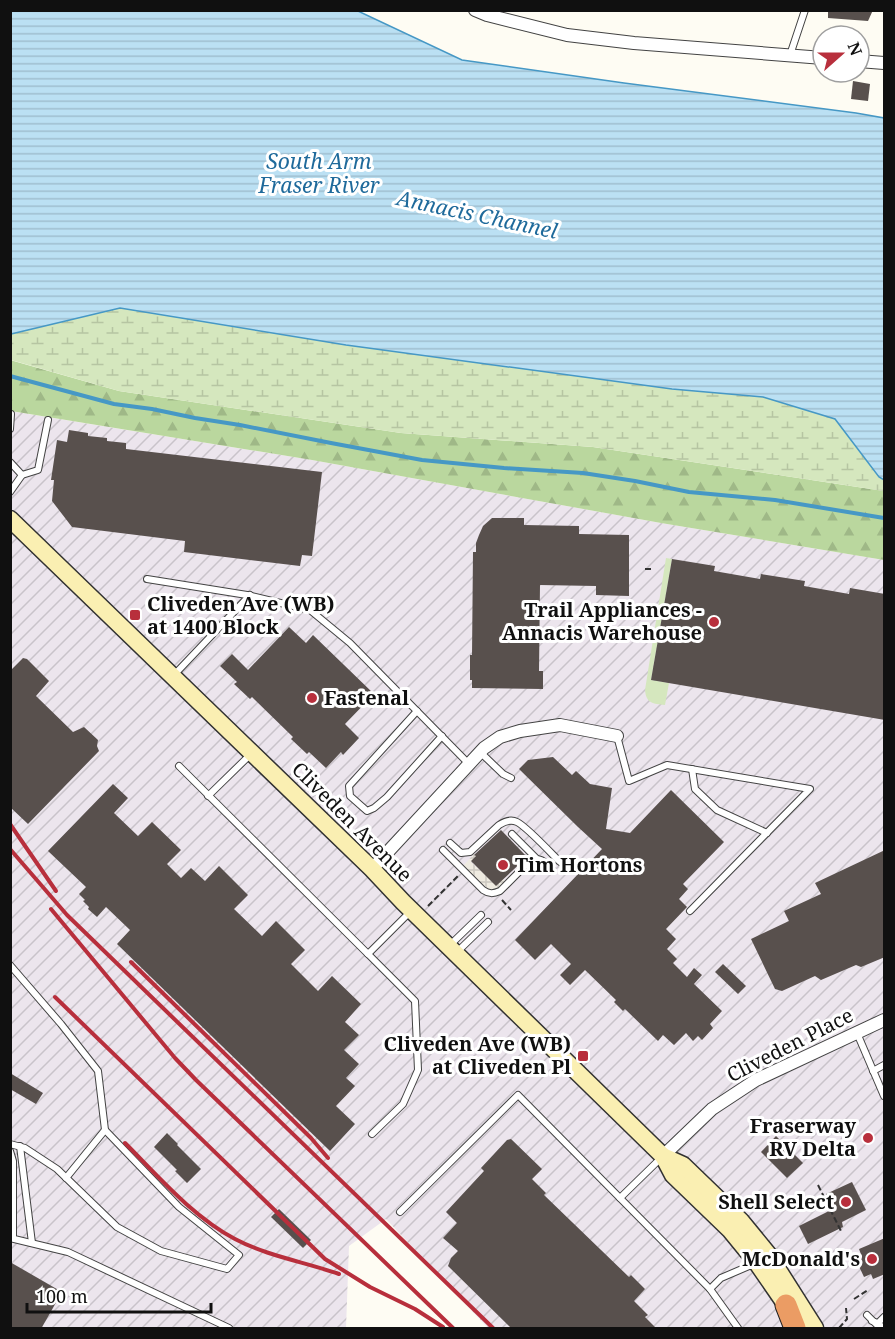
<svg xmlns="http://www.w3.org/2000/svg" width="895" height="1339" font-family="'Noto Serif',serif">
<defs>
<pattern id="industrial-furrows" width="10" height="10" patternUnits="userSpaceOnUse" patternTransform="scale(1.5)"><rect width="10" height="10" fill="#ece5ed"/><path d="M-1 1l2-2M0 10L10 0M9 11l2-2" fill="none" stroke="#c9c3ca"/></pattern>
<pattern id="forest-firs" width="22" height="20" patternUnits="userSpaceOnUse" patternTransform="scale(1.5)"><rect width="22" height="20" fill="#bad79e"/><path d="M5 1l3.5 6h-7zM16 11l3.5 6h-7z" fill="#9fb887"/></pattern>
<pattern id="wetland-marsh" width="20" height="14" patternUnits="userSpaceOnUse" patternTransform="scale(1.5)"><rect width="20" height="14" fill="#d5e7be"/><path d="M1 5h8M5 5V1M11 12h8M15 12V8" fill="none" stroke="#b6c5a2"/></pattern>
<pattern id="plaza-grid" width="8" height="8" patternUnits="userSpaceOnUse" patternTransform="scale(1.5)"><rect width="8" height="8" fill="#efebe1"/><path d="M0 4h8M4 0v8" fill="none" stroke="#ccc8c0"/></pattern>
<pattern id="water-rules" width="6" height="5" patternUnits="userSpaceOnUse" patternTransform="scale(1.5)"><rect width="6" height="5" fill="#bbe0f3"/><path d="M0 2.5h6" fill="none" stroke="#a0bfcf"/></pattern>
</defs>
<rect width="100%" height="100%" fill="#fefcf3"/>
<polygon fill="url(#industrial-furrows)" points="10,411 312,460 661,523 884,560 884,1328 488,1328 386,1219 349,1246 346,1328 11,1328"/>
<path fill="#d5e7be" d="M666,558L672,559L651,680L669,683L665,705C653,704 646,703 645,690Z"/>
<polygon fill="url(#forest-firs)" points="10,360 119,391 401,433 593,447 884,491 884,560 661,523 312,460 11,411"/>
<polygon fill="url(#wetland-marsh)" points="10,251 884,404 884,491 593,447 401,433 119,391 11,360"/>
<polygon fill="url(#plaza-grid)" points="474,854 476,856 471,862 496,885 503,879 505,881 499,888 492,890 488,889 463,866"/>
<polygon fill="url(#water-rules)" stroke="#4698c5" stroke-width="1.5" points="10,11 358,11 462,60 624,83 856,113 884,118 884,480 879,477 835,419 763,397 672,389 346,345 120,308 11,334"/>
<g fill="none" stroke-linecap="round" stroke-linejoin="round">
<polyline stroke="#4698c5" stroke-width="4" points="10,376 114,404 152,409 195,418 240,425 331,443 422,460 504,468 583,473 635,481 689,492 775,500 884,518"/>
</g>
<g fill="#58504d">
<polygon points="828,10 873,10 868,21 828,18"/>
<polygon points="853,81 870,84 868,101 851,99"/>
<polygon points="69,430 88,433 88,436 107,438 107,441 126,443 126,449 322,472 312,556 302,555 300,566 184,552 185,541 72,527 52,501 54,480 51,480 57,440 67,442"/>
<polygon points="492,518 524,518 524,525 579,526 579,534 629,535 629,596 596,595 596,586 540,585 539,671 543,671 543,689 472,688 472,680 470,680 470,655 472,655 473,552 476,552 476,543 479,535 483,526"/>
<polygon points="672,559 715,566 714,571 760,579 761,574 805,581 804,586 849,594 850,588 885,594 885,720 651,680"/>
<polygon points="289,627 306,643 313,635 374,694 345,724 359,738 343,755 341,752 326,768 309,752 307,754 291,739 293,737 252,697 250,699 234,684 237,682 220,666 232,654 248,670"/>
<polygon points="23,658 27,659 49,681 36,696 73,732 84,727 98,740 97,746 99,751 28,824 10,807 10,671"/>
<polygon points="553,757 572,775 576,771 590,784 612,788 606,829 630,833 671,790 724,842 683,884 688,889 679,899 687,907 666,929 676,939 667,949 677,959 673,963 687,977 694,968 702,975 694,984 722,1011 710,1024 713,1028 702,1040 698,1036 693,1041 686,1033 674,1045 663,1035 658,1041 625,1009 623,1011 614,1002 616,1000 585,970 570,985 560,975 571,964 551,944 535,960 515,940 602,849 578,827 519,769 528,760"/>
<polygon points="113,784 128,798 114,813 138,836 152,822 181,850 167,864 181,878 191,868 205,881 219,866 248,895 234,909 262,936 276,921 305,950 291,964 318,991 332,976 361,1004 345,1022 359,1035 344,1050 359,1064 346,1078 355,1086 336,1106 355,1124 330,1151 117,944 130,930 106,907 97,917 88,909 89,907 83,901 85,900 79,894 86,887 48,851"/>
<polygon points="501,830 527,857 496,886 471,861 476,856 474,855"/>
<polygon points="885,850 885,957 861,967 856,965 821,980 815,976 782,991 775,989 751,939 789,921 784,911 821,894 815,883"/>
<polygon points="723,964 746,986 738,994 715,972"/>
<polygon points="10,1073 43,1093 36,1104 10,1089"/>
<polygon points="167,1133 178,1144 177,1145 201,1169 187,1183 175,1171 177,1170 154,1147"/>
<polygon points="776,1136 803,1163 787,1178 761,1152"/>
<polygon points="511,1139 542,1169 532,1179 546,1193 544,1195 629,1277 631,1275 645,1289 634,1301 648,1315 645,1317 657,1329 512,1329 448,1266 451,1258 458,1251 443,1238 457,1223 446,1212 484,1171 481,1168 507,1140"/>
<polygon points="852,1182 866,1210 842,1222 843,1227 808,1244 799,1226 833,1209 826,1194"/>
<polygon points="279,1209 311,1240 303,1248 271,1217"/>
<polygon points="885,1238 885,1274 873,1279 871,1274 864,1277 856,1260 862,1257 859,1249"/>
<polygon points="10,1262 62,1292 41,1329 10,1329"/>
</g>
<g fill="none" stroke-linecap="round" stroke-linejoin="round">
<defs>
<g id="lane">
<polyline points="790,55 805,10"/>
<polyline points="10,429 11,414"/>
<polyline points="10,462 22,475"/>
<polyline points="10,492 22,475 38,470 48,420"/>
<polyline points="147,579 247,595 310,610 350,643 469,764"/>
<polyline points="174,675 250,595"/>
<polyline points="417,711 349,786 350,796 367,811 374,808 387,797 442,736"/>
<polyline points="617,736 629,781 667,765 810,789 690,911"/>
<polyline points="480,752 503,774 511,778"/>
<polyline points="179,766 368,954 411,911"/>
<polyline points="692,769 695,789 717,810 767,833"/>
<polyline points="208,796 252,753"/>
<polyline points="512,834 537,859"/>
<path d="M450,843L461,853L470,852L499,825C505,821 511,819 517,822C527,827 551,853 560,862"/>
<path d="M443,850L483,890C489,894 493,894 500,891L530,861C540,856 545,862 552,869"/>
<polyline points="449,946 481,915"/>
<polyline points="456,953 488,922"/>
<polyline points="368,954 415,1001 418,1070 403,1104 372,1134"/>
<polyline points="10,965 61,1024 98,1071 105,1130 179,1207 239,1255 227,1269 161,1251 117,1227 57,1169 25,1148 10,1144"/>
<polyline points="857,1033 884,1096"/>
<polyline points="873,1071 884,1065"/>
<polyline points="20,1146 32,1243"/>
<polyline points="10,1151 13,1161 13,1238"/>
<polyline points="66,1178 105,1130"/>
<polyline points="620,1198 662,1157"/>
<polyline points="400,1212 518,1095 710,1289 721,1278 756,1263"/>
<polyline points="10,1238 68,1252 229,1328"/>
<polyline points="710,1289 738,1328"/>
<polyline points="867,1315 877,1325 884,1327"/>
<polyline points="872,1321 878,1323 884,1317"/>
</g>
<g id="street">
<polyline points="475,10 487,15 567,35 634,43 823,58"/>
<polyline points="859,61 884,63"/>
<polyline points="372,869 484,748 500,737 520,731 560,725 617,736"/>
<polyline points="663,1156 712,1109 756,1080 884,1020"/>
</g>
<g id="secondary">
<polyline points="10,519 372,869 403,902 663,1156 673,1175 730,1230 757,1263 786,1305 791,1314"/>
<polyline points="663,1156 683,1165 741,1221 768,1254 815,1328"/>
</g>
<polyline id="highway" points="786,1305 795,1328"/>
</defs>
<use href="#lane" stroke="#434343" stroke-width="8"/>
<use href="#street" stroke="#434343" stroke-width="14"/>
<use href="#secondary" stroke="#323232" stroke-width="19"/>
<use href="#highway" stroke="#212121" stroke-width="23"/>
<g stroke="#323232" stroke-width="2" stroke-dasharray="6 3" stroke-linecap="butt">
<polyline points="645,569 654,569"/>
<polyline points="502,900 511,910"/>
<polyline points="428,906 458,876"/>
<polyline points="818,1185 841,1231"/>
<polyline points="854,1299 868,1290"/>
<polyline points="839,1328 847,1319 846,1308"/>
</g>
<use href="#lane" stroke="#fff" stroke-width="6"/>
<use href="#street" stroke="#fff" stroke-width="12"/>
<use href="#secondary" stroke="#faefb2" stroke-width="16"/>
<use href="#highway" stroke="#eb9c64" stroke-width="21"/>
<g stroke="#b82f3c" stroke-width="4">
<polyline points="10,824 56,891"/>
<polyline points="10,849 67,915 493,1328"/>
<polyline points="51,909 175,1058 196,1080 453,1328"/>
<polyline points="131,962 311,1138 328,1158"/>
<polyline points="55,997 325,1259 370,1287 415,1309 443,1327"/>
<path d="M125,1143C159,1177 192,1216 235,1239C267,1256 305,1262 339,1274"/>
</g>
</g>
<g fill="#b82f3c" stroke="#fff" stroke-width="2">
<rect x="129" y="609" width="12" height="12" rx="3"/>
<circle cx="714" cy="622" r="6"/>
<circle cx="312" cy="698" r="6"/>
<circle cx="503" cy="865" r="6"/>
<rect x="577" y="1050" width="12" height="12" rx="3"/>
<circle cx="868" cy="1138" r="6"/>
<circle cx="846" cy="1202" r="6"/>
<circle cx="872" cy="1259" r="6"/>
</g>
<g text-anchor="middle" stroke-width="6" stroke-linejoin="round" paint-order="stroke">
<g font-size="20" font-weight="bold" fill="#101010" stroke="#fff" text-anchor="end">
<text x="147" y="611" text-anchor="start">Cliveden Ave (WB)<tspan x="147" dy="23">at 1400 Block</tspan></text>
<text x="702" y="617">Trail Appliances -<tspan x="702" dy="23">Annacis Warehouse</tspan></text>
<text x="324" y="705" text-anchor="start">Fastenal</text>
<text x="515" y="872" text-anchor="start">Tim Hortons</text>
<text x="571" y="1051">Cliveden Ave (WB)<tspan x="571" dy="23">at Cliveden Pl</tspan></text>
<text x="856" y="1133">Fraserway<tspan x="856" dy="23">RV Delta</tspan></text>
<text x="834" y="1209">Shell Select</text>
<text x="860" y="1266">McDonald's</text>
</g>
<g font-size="20" fill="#101010" stroke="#fff">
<text transform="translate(352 822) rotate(45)" y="7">Cliveden Avenue</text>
<text transform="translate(790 1045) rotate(-27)" y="7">Cliveden Place</text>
</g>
<g font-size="21" font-style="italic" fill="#1f6a9b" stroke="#fff">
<text x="319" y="169">South Arm<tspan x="319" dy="24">Fraser River</tspan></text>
<text transform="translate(477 215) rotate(12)" y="7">Annacis Channel</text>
</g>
</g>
<rect width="895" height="1339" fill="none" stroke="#101010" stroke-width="24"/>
<g transform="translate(841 54) rotate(69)"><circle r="28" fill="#ffffff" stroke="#9f9f9f" stroke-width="1.5"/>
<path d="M0-4.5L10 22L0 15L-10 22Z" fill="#b82f3c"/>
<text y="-9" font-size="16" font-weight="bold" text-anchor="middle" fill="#101010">N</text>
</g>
<path d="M27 1303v9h184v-9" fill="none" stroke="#101010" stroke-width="3"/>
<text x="36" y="1303" font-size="18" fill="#101010" stroke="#ffffff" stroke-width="4.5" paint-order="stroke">100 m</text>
</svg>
